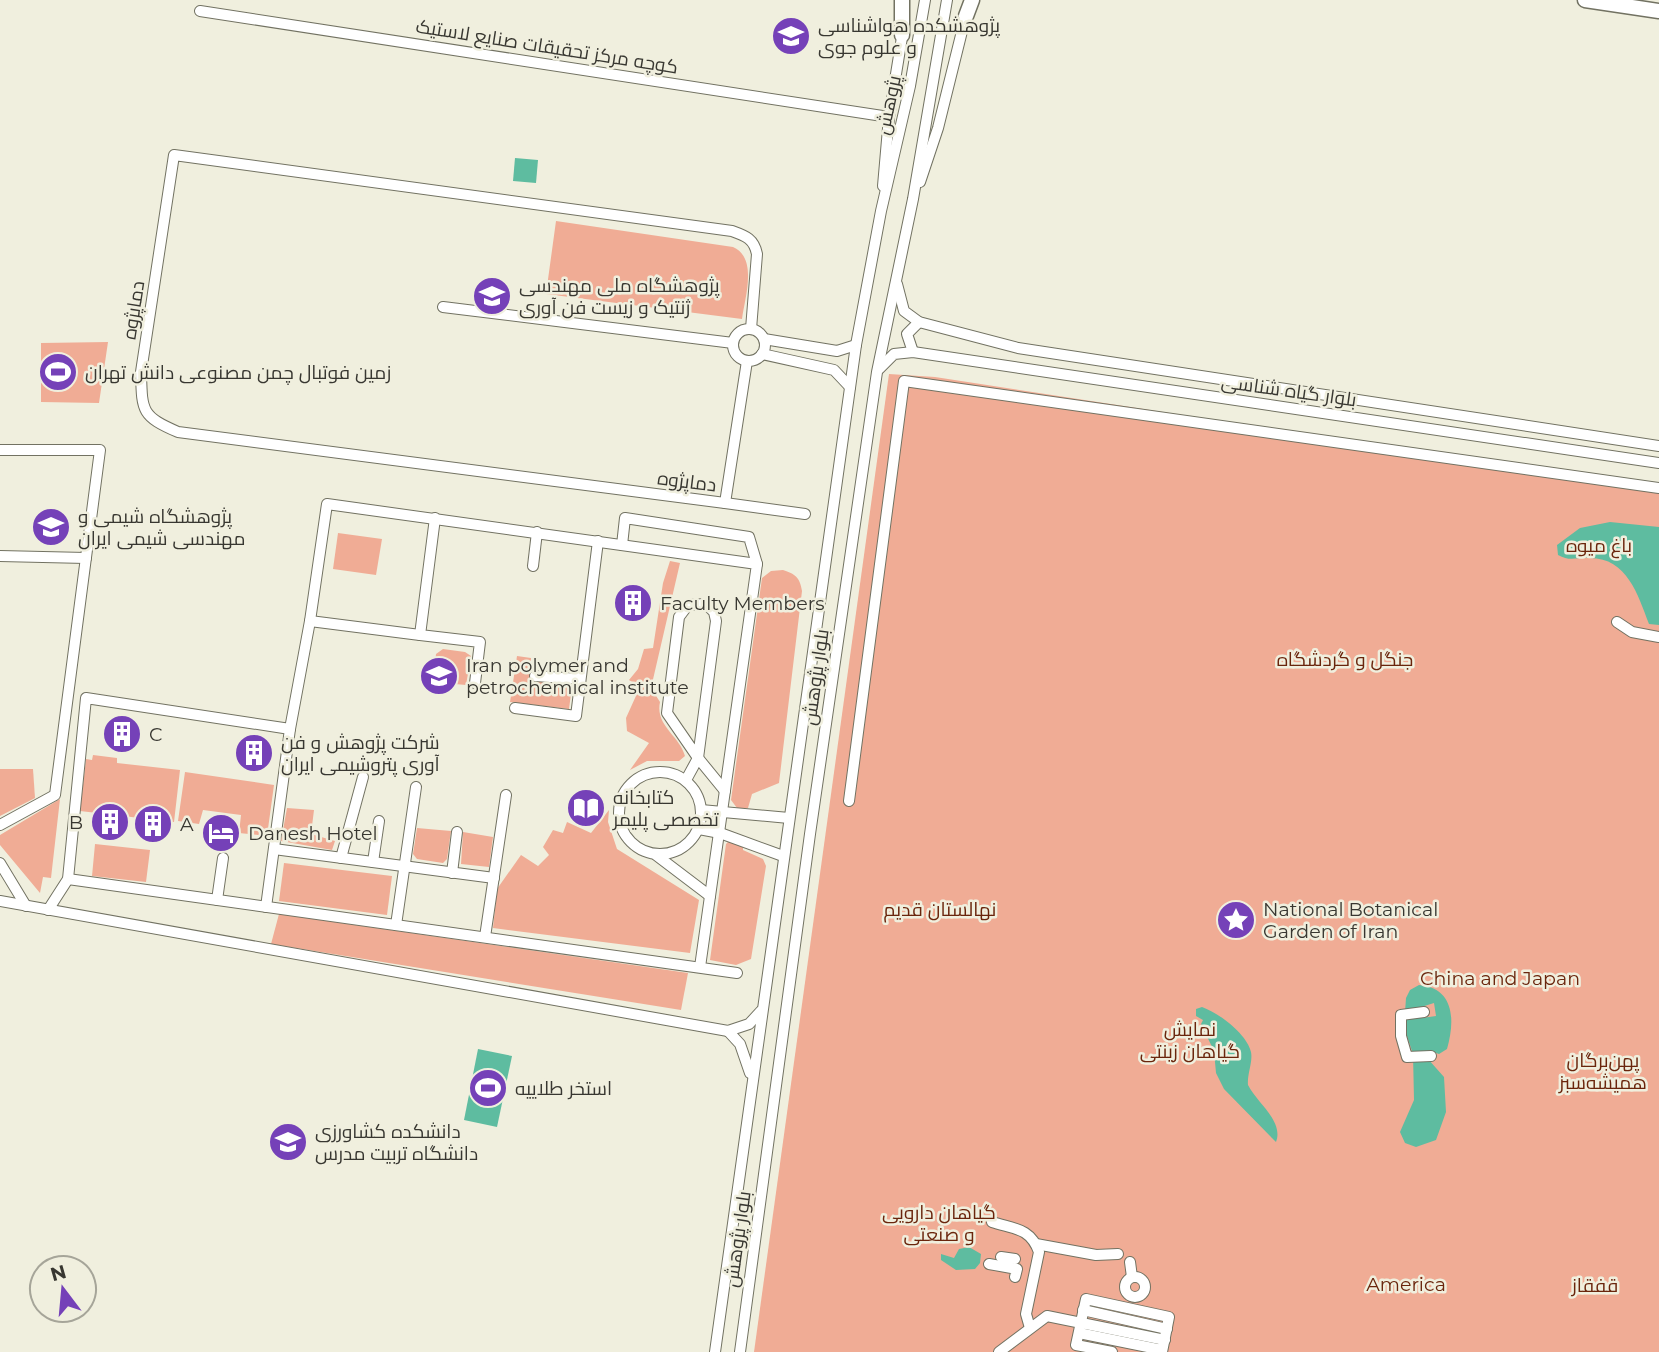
<svg xmlns="http://www.w3.org/2000/svg" width="1659" height="1352" font-family="Montserrat,Cairo,sans-serif">
<rect width="100%" height="100%" fill="#f0efde"/>
<g fill="#f0ac95">
<path d="M556,221L733,247C758,258 745,297 742,319L546,294Z"/>
<polygon points="108,342 99,403 41,402 41,343"/>
<polygon points="889,374 935,377 1659,488 1659,1352 754,1352"/>
<polygon points="338,533 382,539 376,575 333,569"/>
<path d="M670,561L680,563L651,688L660,702C655,726 679,735 685,756L679,761H647L630,770L649,743L627,731L626,718L640,687L629,680L638,669L644,649L653,648L663,583Z"/>
<path d="M783,570C795,574 800,577 802,591L779,783L752,794L748,808H737L731,800L762,578L771,571Z"/>
<polygon points="443,649 465,652 471,656 466,685 433,682 436,654"/>
<polygon points="517,656 531,658 530,680 572,686 569,709 510,702"/>
<polygon points="93,755 117,758 117,763 180,770 174,822 80,811 86,759 92,760"/>
<polygon points="0,769 33,769 35,798 0,816"/>
<polygon points="185,772 274,785 267,836 239,833 241,815 203,810 199,824 178,821"/>
<polygon points="60,799 51,878 43,877 40,893 0,845 0,835"/>
<polygon points="287,808 314,810 311,834 335,841 332,850 281,841"/>
<polygon points="609,810 608,822 617,849 699,900 690,953 493,928 497,889 521,855 538,866 549,855 543,847 553,830 563,833 567,822 591,833"/>
<polygon points="417,828 451,831 447,859 443,863 417,859 413,854"/>
<polygon points="463,832 493,837 489,867 461,864"/>
<polygon points="730,840 743,844 743,850 763,859 766,866 751,959 736,965 710,960 726,844"/>
<polygon points="95,844 150,850 146,882 92,876"/>
<polygon points="284,863 392,876 387,915 279,901"/>
<polygon points="279,914 688,973 681,1010 271,944"/>
</g>
<g fill="#5ebca0" fill-rule="evenodd">
<polygon points="515,158 538,160 536,183 513,181"/>
<path d="M1610,522L1659,527V625L1649,624C1638,595 1627,558 1590,558C1577,557 1570,562 1558,555L1557,545L1580,528Z"/>
<path d="M1419,985C1455,988 1455,1021 1447,1049L1439,1054L1433,1052L1428,1059L1444,1077L1446,1112L1436,1140L1416,1147L1405,1143L1400,1132L1414,1100L1413,1054L1404,1027L1406,998L1410,990ZM1434,1003L1436,1016L1422,1018L1418,1008Z"/>
<path d="M1202,1007C1219,1013 1247,1034 1251,1052C1253,1062 1247,1074 1248,1085C1257,1103 1284,1121 1276,1142L1224,1089L1216,1073L1214,1051L1201,1024L1203,1020L1196,1016V1009Z"/>
<polygon points="478,1049 512,1056 497,1127 464,1120"/>
<polygon points="969,1247 981,1254 980,1263 975,1269 956,1270 941,1260 941,1254 954,1258 959,1249"/>
</g>
<g fill="none" stroke-linecap="round" stroke-linejoin="round">
<defs>
<g id="minor">
<polyline points="200,11 889,117"/>
<polyline points="920,182 938,128 967,11"/>
<polyline points="883,186 889,117 903,31"/>
<polyline points="897,284 904,311 919,322 1018,348 1659,446"/>
<polyline points="443,307 733,343"/>
<circle cx="749" cy="345" r="16"/>
<polyline points="764,339 837,351 856,345"/>
<polyline points="913,352 907,334 919,322"/>
<polyline points="762,354 834,370 850,387"/>
<path d="M747,361L725,503L178,432C141,416 142,411 141,372L174,155L732,231C746,236 754,239 757,254L751,329"/>
<polyline points="879,369 894,354 913,352 1659,463"/>
<polyline points="0,450 100,450 55,795 0,825"/>
<polyline points="725,503 805,514"/>
<polyline points="435,518 420,635 480,642 475,683"/>
<polyline points="622,545 625,518 749,537 757,564"/>
<polyline points="0,556 86,558"/>
<polyline points="533,566 537,532"/>
<polygon points="706,604 714,612 716,621 698,758 667,713 679,617 688,605"/>
<polyline points="310,621 420,635"/>
<polyline points="1617,622 1632,632 1659,637"/>
<polyline points="535,676 580,679"/>
<polyline points="515,708 576,716 598,541"/>
<circle cx="660" cy="813" r="41"/>
<polyline points="686,780 698,758 725,791"/>
<polyline points="849,801 904,381 1659,488"/>
<polyline points="701,810 789,818"/>
<polyline points="699,829 720,833 783,856"/>
<polyline points="274,849 494,878"/>
<polyline points="656,855 710,896"/>
<polyline points="341,858 363,777"/>
<polyline points="373,862 379,821"/>
<polyline points="0,863 26,906"/>
<polyline points="452,873 457,832"/>
<polyline points="68,879 737,973"/>
<polyline points="217,900 223,858"/>
<polyline points="0,901 728,1031 749,1024 761,1011"/>
<polyline points="266,907 290,729"/>
<polyline points="48,910 68,879 86,698 290,729 310,621 327,504 757,564 700,967"/>
<polyline points="396,925 416,787"/>
<polyline points="485,937 506,795"/>
<polyline points="1424,1012 1401,1015 1401,1036 1407,1057 1431,1056"/>
<polyline points="728,1031 740,1044 750,1073"/>
<path d="M992,1222C1013,1229 1030,1227 1039,1252L1026,1314L1030,1328"/>
<polyline points="1036,1244 1096,1255 1118,1254"/>
<polyline points="1001,1257 1015,1259"/>
<polyline points="1130,1262 1132,1277"/>
<polyline points="989,1264 1017,1269 1015,1277"/>
<circle cx="1135" cy="1287" r="10"/>
<polyline points="1083,1310 1167,1329"/>
<polyline points="1079,1333 1162,1350"/>
<polyline points="715,1352 856,345 881,211 910,86 925,0"/>
<polyline points="740,1352 810,834 877,372 913,199 947,0"/>
<polyline points="999,1352 1047,1316 1165,1340"/>
<polyline points="1112,1352 1076,1345 1086,1299 1169,1317 1162,1352"/>
</g>
<g id="highway">
<polyline points="902,0 902,35"/>
<polyline points="1585,0 1659,11"/>
<polyline points="966,16 972,0"/>
</g>
</defs>
<use href="#minor" stroke="#727262" stroke-width="12"/>
<use href="#highway" stroke="#727262" stroke-width="17"/>
<use href="#minor" stroke="#fff" stroke-width="10"/>
<use href="#highway" stroke="#fff" stroke-width="14"/>
</g>
<defs>
<symbol id="university-disc" viewBox="-11 -11 22 22"><circle r="9.5" fill="#7541b8" stroke="#f0efde"/><path d="M0-5L7-2L0 1L-7-2ZM-4 1L0 2.5L4 1V4Q0 6-4 4Z" fill="#fff"/></symbol>
<symbol id="stadium-disc" viewBox="-11 -11 22 22"><circle r="9.5" fill="#7541b8" stroke="#f0efde"/><path d="M0-5a6.5 5 0 1 0 0 10a6.5 5 0 1 0 0-10ZM-3.5-1.8h7v3.6h-7Z" fill="#fff"/></symbol>
<symbol id="building-disc" viewBox="-11 -11 22 22"><circle r="9.5" fill="#7541b8" stroke="#f0efde"/><path d="M-4-6H4V6H1V3H-1V6H-4ZM-2.5-4.3h1.7v1.8h-1.7ZM.8-4.3h1.7v1.8H.8ZM-2.5-1h1.7V.8h-1.7ZM.8-1h1.7V.8H.8Z" fill="#fff"/></symbol>
<symbol id="library-disc" viewBox="-11 -11 22 22"><circle r="9.5" fill="#7541b8" stroke="#f0efde"/><path d="M-6-4Q-3-5.5-.7-3.5V5Q-3 3-6 4ZM6-4Q3-5.5 .7-3.5V5Q3 3 6 4Z" fill="#fff"/></symbol>
<symbol id="hotel-disc" viewBox="-11 -11 22 22"><circle r="9.5" fill="#7541b8" stroke="#f0efde"/><path d="M-6-4.5h1.5V1H6V5H4.5V3h-9V5H-6ZM-4 0a1.8 1.8 0 1 1 3.6 0ZM.5 0V-2.5h3Q6-2.5 6 0Z" fill="#fff"/></symbol>
<symbol id="sight-disc" viewBox="-11 -11 22 22"><circle r="9.5" fill="#7541b8" stroke="#f0efde"/><path d="M0-6L1.8-2.2L6-1.7L2.9 1.2L3.7 5.4L0 3.3L-3.7 5.4L-2.9 1.2L-6-1.7L-1.8-2.2Z" fill="#fff"/></symbol>
</defs>
<g fill-rule="evenodd">
<use href="#university-disc" x="769" y="14" width="44" height="44"/>
<use href="#university-disc" x="470" y="274" width="44" height="44"/>
<use href="#stadium-disc" x="36" y="350" width="44" height="44"/>
<use href="#university-disc" x="29" y="505" width="44" height="44"/>
<use href="#building-disc" x="611" y="581" width="44" height="44"/>
<use href="#university-disc" x="417" y="654" width="44" height="44"/>
<use href="#building-disc" x="100" y="712" width="44" height="44"/>
<use href="#building-disc" x="232" y="731" width="44" height="44"/>
<use href="#library-disc" x="564" y="786" width="44" height="44"/>
<use href="#building-disc" x="88" y="800" width="44" height="44"/>
<use href="#building-disc" x="131" y="802" width="44" height="44"/>
<use href="#hotel-disc" x="199" y="811" width="44" height="44"/>
<use href="#sight-disc" x="1214" y="898" width="44" height="44"/>
<use href="#stadium-disc" x="466" y="1066" width="44" height="44"/>
<use href="#university-disc" x="266" y="1120" width="44" height="44"/>
</g>
<g text-anchor="middle" stroke-width="5" stroke-linejoin="round" paint-order="stroke">
<g font-size="19" fill="#383731" stroke="#f0efde" text-anchor="start">
<text x="818" y="32">پژوهشکده هواشناسی<tspan x="818" dy="22">و علوم جوی</tspan></text>
<text x="519" y="292">پژوهشگاه ملی مهندسی<tspan x="519" dy="22">ژنتیک و زیست فن آوری</tspan></text>
<text x="85" y="379">زمین فوتبال چمن مصنوعی دانش تهران</text>
<text x="78" y="523">پژوهشگاه شیمی و<tspan x="78" dy="22">مهندسی شیمی ایران</tspan></text>
<text x="660" y="610">Faculty Members</text>
<text x="466" y="672">Iran polymer and<tspan x="466" dy="22">petrochemical institute</tspan></text>
<text x="149" y="741">C</text>
<text x="281" y="749">شرکت پژوهش و فن<tspan x="281" dy="22">آوری پتروشیمی ایران</tspan></text>
<text x="613" y="804">کتابخانه<tspan x="613" dy="22">تخصصی پلیمر</tspan></text>
<text x="83" y="829" text-anchor="end">B</text>
<text x="180" y="831">A</text>
<text x="248" y="840">Danesh Hotel</text>
<text x="1263" y="916">National Botanical<tspan x="1263" dy="22">Garden of Iran</tspan></text>
<text x="515" y="1095">استخر طلاییه</text>
<text x="315" y="1138">دانشکده کشاورزی<tspan x="315" dy="22">دانشگاه تربیت مدرس</tspan></text>
</g>
<g font-size="19" fill="#383731" stroke="#f0efde">
<text transform="translate(547 46) rotate(9)" y="7">کوچه مرکز تحقیقات صنایع لاستیک</text>
<text transform="translate(888 105) rotate(-78)" y="7">پژوهش</text>
<text transform="translate(133 310) rotate(-81)" y="7">دماپژوه</text>
<text transform="translate(1289 390) rotate(8)" y="7">بلوار گیاه شناسی</text>
<text transform="translate(687 481) rotate(7)" y="7">دماپژوه</text>
<text transform="translate(815 677) rotate(-82)" y="7">بلوار پژوهش</text>
<text transform="translate(737 1239) rotate(-82)" y="7">بلوار پژوهش</text>
</g>
<g font-size="19" fill="#6a250c" stroke="#f0efde">
<text x="1599" y="552">باغ میوه</text>
<text x="1345" y="666">جنگل و گردشگاه</text>
<text x="940" y="916">نهالستان قدیم</text>
<text x="1500" y="985">China and Japan</text>
<text x="1190" y="1036">نمایش<tspan x="1190" dy="22">گیاهان زینتی</tspan></text>
<text x="1603" y="1067">پهن‌برگان<tspan x="1603" dy="22">همیشه‌سبز</tspan></text>
<text x="939" y="1219">گیاهان دارویی<tspan x="939" dy="22">و صنعتی</tspan></text>
<text x="1406" y="1291">America</text>
<text x="1595" y="1292">قفقاز</text>
</g>
</g>
<g transform="translate(63 1289) rotate(344)"><circle r="33" fill="#f0efde" stroke="#a6a599" stroke-width="2"/>
<path d="M0-5L12 26L0 18L-12 26Z" fill="#7541b8"/>
<text y="-10" font-size="19" font-weight="bold" text-anchor="middle" fill="#383731">N</text>
</g>
</svg>
